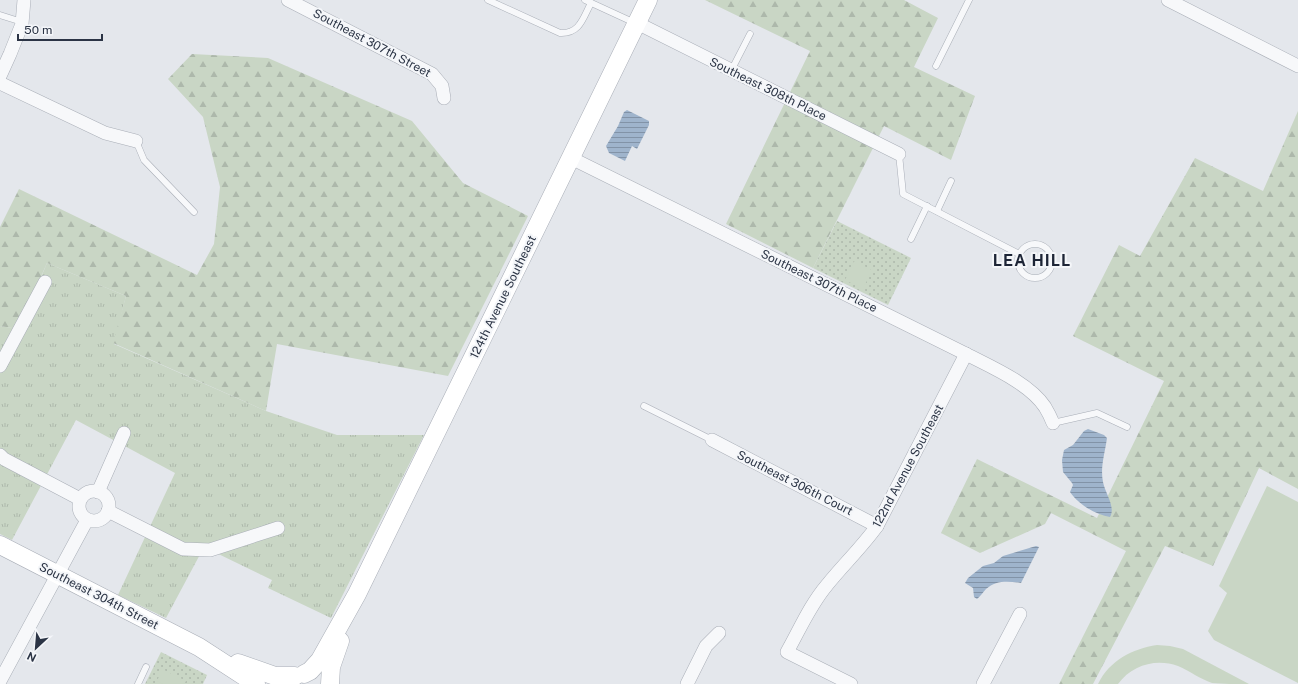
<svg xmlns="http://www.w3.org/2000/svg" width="1298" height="684" font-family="'Public Sans',sans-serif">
<defs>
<pattern id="grass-tufts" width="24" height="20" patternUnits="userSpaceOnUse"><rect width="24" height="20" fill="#c9d6c5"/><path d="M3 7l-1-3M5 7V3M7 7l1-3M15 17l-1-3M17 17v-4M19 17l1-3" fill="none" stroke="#adb8ab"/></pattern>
<pattern id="forest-firs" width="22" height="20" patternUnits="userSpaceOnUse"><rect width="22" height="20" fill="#c9d6c5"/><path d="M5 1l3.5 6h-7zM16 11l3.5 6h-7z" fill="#adb8ab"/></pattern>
<pattern id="park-dots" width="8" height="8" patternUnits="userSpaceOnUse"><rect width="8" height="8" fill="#c9d6c5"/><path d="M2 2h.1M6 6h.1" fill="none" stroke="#adb8ab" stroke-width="1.8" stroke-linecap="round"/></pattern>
<pattern id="water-rules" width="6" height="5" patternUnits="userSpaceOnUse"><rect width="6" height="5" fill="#9fb4cc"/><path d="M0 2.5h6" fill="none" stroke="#8293a7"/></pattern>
</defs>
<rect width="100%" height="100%" fill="#e4e7ec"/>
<polygon fill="url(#grass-tufts)" points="47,263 126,296 114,344 266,411 337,435 424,435 331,618 268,588 272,580 204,547 166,618 118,595 175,473 76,420 12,540 0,534 0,326 19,329"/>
<g fill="url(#forest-firs)">
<polygon points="705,0 904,0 938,18 914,67 975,96 951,160 884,126 813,268 726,224 810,51"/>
<polygon points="192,54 268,58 412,121 463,183 528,216 448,376 277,344 266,411 113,343 126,296 47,263 18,329 0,326 0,227 19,189 197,275 214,244 220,187 203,117 168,79"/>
<polygon points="1298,111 1298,489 1259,468 1213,566 1165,546 1093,684 1059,684 1126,551 1051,513 1045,524 980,553 941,533 977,459 1097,518 1164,381 1073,336 1119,245 1140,256 1195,158 1263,191"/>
</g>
<g fill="url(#park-dots)">
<polygon points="837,221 911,258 888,305 813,268"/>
<polygon points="161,652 207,675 203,684 145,684"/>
</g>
<g fill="#c9d6c5">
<polygon points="854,261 872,270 863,289 845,280"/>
<polygon points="1267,486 1298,502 1298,683 1214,640 1208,631 1227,593 1219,586"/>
<path d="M1157,645L1170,646L1183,649L1249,684C1240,684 1219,684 1212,683C1200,679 1190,671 1178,666C1156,658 1132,665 1118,684H1098C1110,660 1132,649 1157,645Z"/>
<polygon points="162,669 186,681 184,684 163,684 157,681"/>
</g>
<g fill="url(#water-rules)">
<polygon points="627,110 649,121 649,125 637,149 632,146 625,161 609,153 606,146 618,126 624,112"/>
<path d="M1088,429L1104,435L1107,438C1105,453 1100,467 1103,482C1105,493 1116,507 1110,517C1096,515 1078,504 1070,492L1073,485L1072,483L1063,472L1062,460L1064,450L1073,445L1084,431Z"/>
<path d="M1036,546L1039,547L1021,583C1008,581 996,580 986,589C983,592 981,596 977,599L974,597L973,588L965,583L968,578L983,566L994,563L1003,556Z"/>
</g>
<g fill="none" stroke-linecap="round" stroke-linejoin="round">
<defs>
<g id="lane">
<path d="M488,0L560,33C580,34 583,18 591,3"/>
<polyline points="585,0 635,23"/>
<polyline points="0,15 22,22"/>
<polyline points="936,66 969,0"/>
<polyline points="731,71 750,34"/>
<polyline points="136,141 144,160 194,212"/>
<polyline points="899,154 903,194 1019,254"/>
<polyline points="937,211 951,181"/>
<polyline points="911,239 927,206"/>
<circle cx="1035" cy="261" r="17"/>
<polyline points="644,406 712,440"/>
<polyline points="1053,423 1097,413 1127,427"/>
<polyline points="138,684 146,667"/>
</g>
<g id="street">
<polyline points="288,0 432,74 442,86 444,98"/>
<polyline points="1168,0 1298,66"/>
<polyline points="637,23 899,154"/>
<polyline points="0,76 10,54 22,24 24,0"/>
<polyline points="0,83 105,133 136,141"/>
<path d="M571,158L966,354C991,367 1029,383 1045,407C1048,412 1051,418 1053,423"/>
<polyline points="0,366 45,282"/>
<polyline points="712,440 877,526"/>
<polyline points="0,455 4,459 80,499"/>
<circle cx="94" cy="506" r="15"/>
<polyline points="98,492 124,433"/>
<polyline points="108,511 183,549 210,550 278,528"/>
<polyline points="0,681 87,520"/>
<polyline points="687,684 706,646 719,633"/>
<path d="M851,684L787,652C800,629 810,605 827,585C843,565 862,547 877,526L966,354"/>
<polyline points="983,684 1020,614"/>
</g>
<g id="secondary">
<polyline points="0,545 199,647 256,684"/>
<polyline points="238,663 275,676 295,676"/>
<polyline points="304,674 310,671 320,660 357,594 648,0"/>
<polyline points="330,684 331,667 340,641"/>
</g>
</defs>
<use href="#lane" stroke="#a9aeb7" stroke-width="7"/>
<use href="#street" stroke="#a9aeb7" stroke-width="14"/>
<use href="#secondary" stroke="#a9aeb7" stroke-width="19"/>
<use href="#lane" stroke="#f7f8fa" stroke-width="6"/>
<use href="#street" stroke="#f7f8fa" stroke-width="13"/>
<use href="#secondary" stroke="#fff" stroke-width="18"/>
</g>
<g text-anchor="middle" stroke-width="4" stroke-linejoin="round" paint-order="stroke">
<g font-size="12" fill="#2b3445" stroke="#f4f6f9">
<text transform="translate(372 43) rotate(28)" y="4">Southeast 307th Street</text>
<text transform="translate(768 89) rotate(26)" y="4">Southeast 308th Place</text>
<text transform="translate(819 281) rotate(26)" y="4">Southeast 307th Place</text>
<text transform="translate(503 297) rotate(-64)" y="4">124th Avenue Southeast</text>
<text transform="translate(908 466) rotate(-62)" y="4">122nd Avenue Southeast</text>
<text transform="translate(795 483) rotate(27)" y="4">Southeast 306th Court</text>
<text transform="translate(99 596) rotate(27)" y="4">Southeast 304th Street</text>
</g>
<g font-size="16" font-weight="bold" letter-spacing="1" fill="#1d2536" stroke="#f4f6f9">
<text x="1032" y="266">LEA HILL</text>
</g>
</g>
<g transform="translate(36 648) rotate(206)" stroke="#f4f6f9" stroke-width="3" paint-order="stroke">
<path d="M0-3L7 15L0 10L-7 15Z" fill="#2b3445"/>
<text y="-6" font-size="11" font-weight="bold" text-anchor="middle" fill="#2b3445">N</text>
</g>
<path d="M18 34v6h84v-6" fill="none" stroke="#2b3445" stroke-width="2"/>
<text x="24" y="34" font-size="12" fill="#2b3445" stroke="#f4f6f9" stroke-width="3" paint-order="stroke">50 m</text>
</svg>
